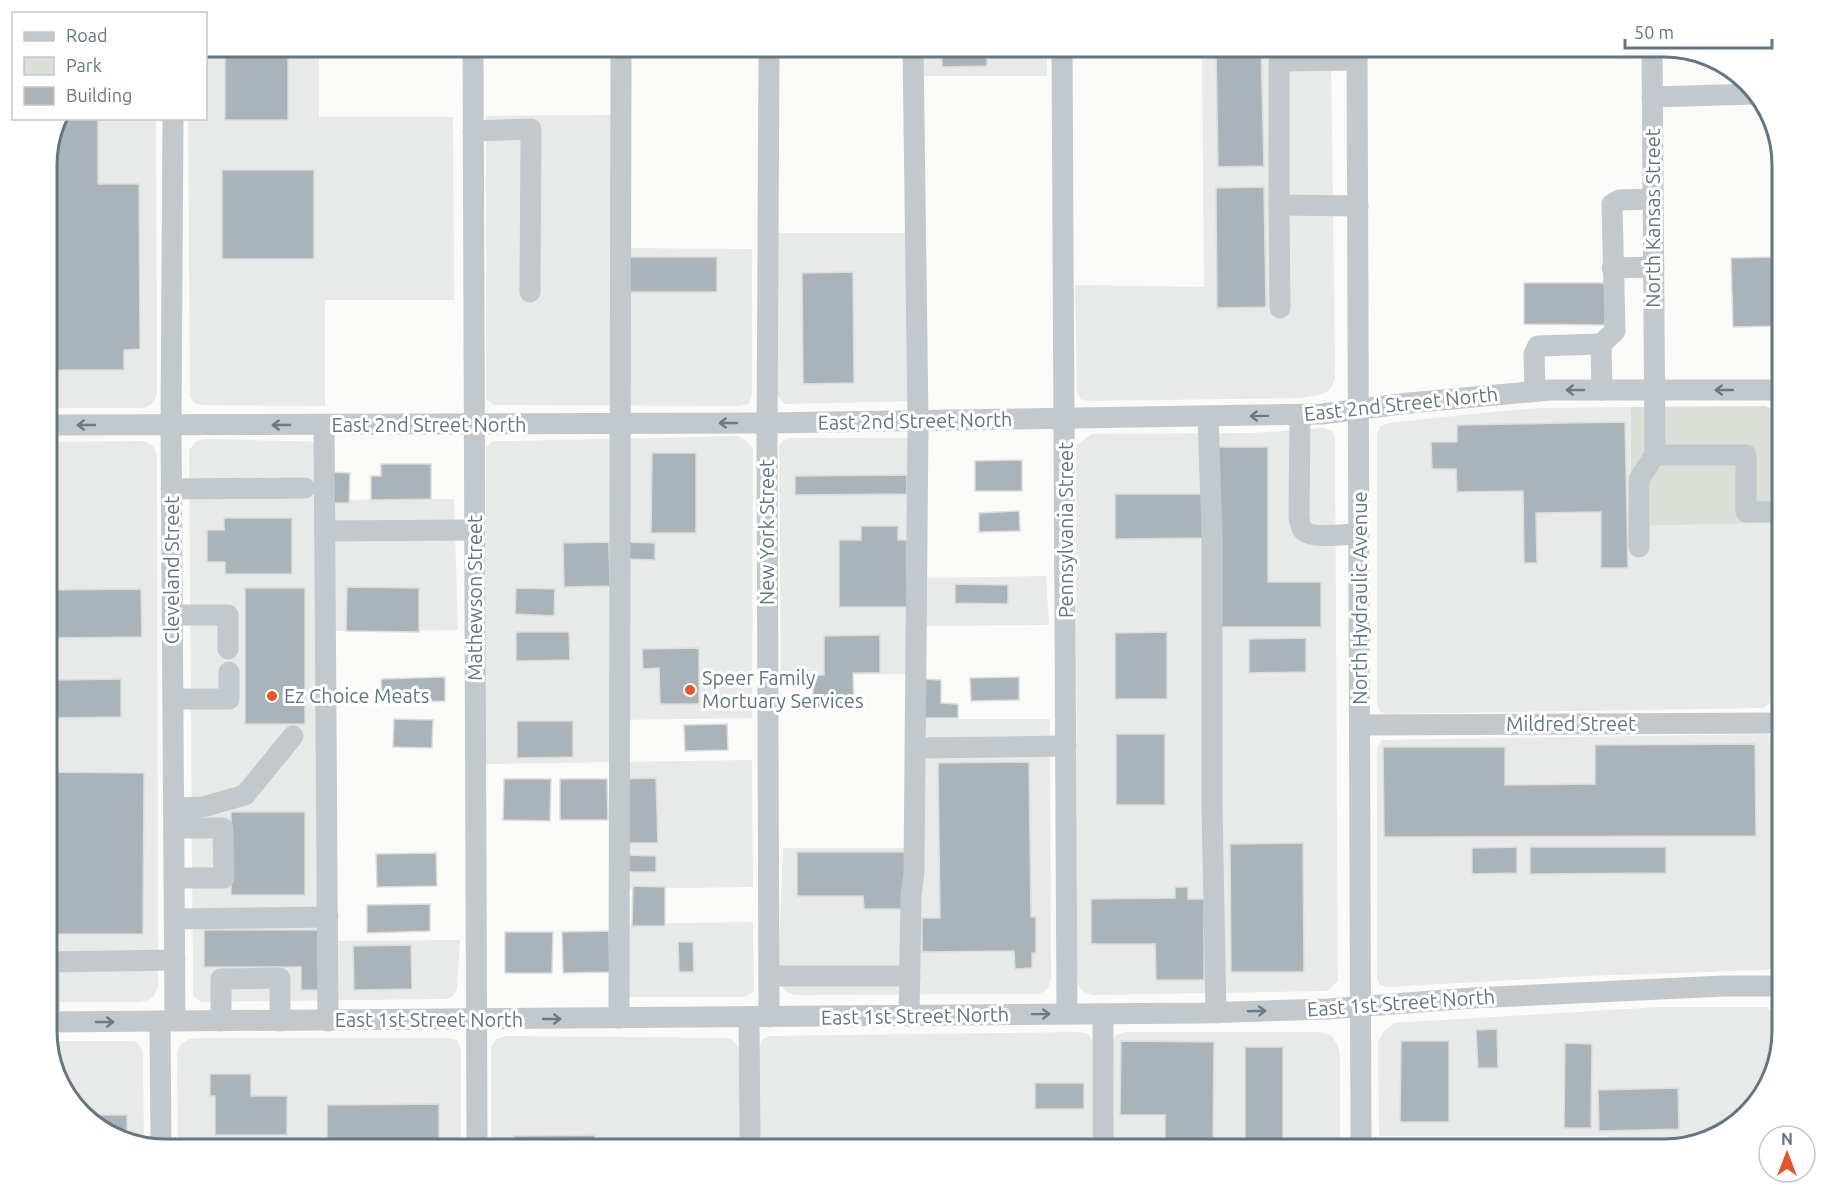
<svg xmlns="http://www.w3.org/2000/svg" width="1829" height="1196" font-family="Ubuntu,sans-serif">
<rect width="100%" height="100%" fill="#fafaf8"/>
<g fill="#e8e9e9">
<polygon points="206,46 319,47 319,117 453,117 454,300 325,300 325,406 202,405 195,403 190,398 188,119 206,118"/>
<rect x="907" y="47" width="140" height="29"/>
<polygon points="1202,47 1331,47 1335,379 1330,390 1319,395 1301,398 1088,401 1080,399 1077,392 1075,285 1204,287"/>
<polygon points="622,115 626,248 752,249 752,395 749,404 738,406 494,405 486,399 486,116"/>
<polygon points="57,119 156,119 157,395 152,404 144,408 47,408 47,158"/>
<polygon points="775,233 916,233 918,401 785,404 779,397 776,391"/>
<polygon points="1631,407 1631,526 1775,523 1775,696 1770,703 1763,708 1386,714 1379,711 1377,702 1377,433 1381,426 1388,423 1502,411 1541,408"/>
<polygon points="1323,428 1332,431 1335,439 1338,981 1327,991 1092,995 1082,991 1078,984 1077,973 1076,445 1092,434 1251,433"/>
<polygon points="738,436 746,441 753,448 752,718 617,720 617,762 752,760 753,887 618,889 616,762 486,764 486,447 493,441 504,441"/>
<polygon points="792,438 918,438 920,578 1046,576 1049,625 919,626 919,674 781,675 779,446 783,440"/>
<polygon points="207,439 331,442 331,500 454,499 458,630 333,631 336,941 460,940 457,989 453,996 446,999 201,1002 193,996 189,450 196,441"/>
<polygon points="144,441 153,446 157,455 158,987 154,996 149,1000 138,1002 47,1002 47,442"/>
<polygon points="912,719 1050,719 1051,980 1047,990 1039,994 794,995 785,991 780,984 778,974 783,848 912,848"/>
<polygon points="1768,734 1775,740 1776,749 1779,961 1775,967 1766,970 1586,976 1388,987 1380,985 1377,978 1377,748 1382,740"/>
<polygon points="753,922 754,992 743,997 621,997 619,924"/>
<polygon points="1659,1007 1767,1007 1774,1014 1777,1025 1778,1046 1763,1096 1723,1134 1701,1140 1659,1140 1658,1149 1608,1149 1607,1136 1379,1136 1378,1042 1384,1031 1394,1023"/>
<polygon points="1079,1032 1089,1034 1092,1042 1092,1149 759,1149 759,1048 762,1039 770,1036"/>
<polygon points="1125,1032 1318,1032 1332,1036 1338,1046 1340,1057 1340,1149 1111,1149 1111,1043 1116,1035"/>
<polygon points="506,1036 726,1038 733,1040 738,1047 739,1056 739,1149 491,1149 491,1047 496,1039"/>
<polygon points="202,1038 449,1038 457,1040 461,1050 461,1149 178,1149 177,1052 181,1044 190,1039"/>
<polygon points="48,1041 134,1041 140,1046 143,1053 144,1143 100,1130 62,1090"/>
</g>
<polygon fill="#dadfd7" points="1765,406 1772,409 1775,417 1775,523 1631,526 1631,407"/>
<g fill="#aab3b9" stroke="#dcdcda" stroke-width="1.5">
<rect x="225" y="46" width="63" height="74"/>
<polygon points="942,46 987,46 987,66 942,67"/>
<polygon points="1261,46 1264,166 1218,167 1216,47"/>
<polygon points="57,118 98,118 98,184 139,184 140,349 124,350 124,370 50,370 50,306 47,306 47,158"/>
<rect x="222" y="170" width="92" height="89"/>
<polygon points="1264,187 1266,307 1217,308 1216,188"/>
<rect x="627" y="257" width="90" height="35"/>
<polygon points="1782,257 1782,326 1733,327 1731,258"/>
<polygon points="853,272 854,383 803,384 802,273"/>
<polygon points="1524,283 1605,283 1605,325 1524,324"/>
<polygon points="1625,422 1628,568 1601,568 1601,512 1536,513 1537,563 1524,563 1523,491 1457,492 1456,469 1432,469 1431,442 1457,442 1457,425"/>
<polygon points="1215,447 1268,447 1268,582 1321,582 1321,627 1215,627"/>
<polygon points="652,453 696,453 696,533 651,533"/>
<polygon points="1022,460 1022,491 975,491 975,461"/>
<polygon points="381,464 431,464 431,499 371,500 371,476 381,476"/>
<polygon points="330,472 350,473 349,503 329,503"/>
<polygon points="907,475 907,494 795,495 795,476"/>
<polygon points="1115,494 1205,494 1205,538 1115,539"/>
<polygon points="1019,511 1020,531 979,532 979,513"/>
<polygon points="224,518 292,518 292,574 225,574 225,562 207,562 207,530 224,530"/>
<polygon points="861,526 898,526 898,540 907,540 907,607 839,607 839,540 861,540"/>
<polygon points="609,542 610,586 564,587 563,543"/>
<polygon points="627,542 655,543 655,560 626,559"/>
<polygon points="955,584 1008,585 1008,604 955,603"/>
<polygon points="347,587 419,588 419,632 346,631"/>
<rect x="245" y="588" width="60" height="136"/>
<polygon points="516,588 555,589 554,616 515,614"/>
<polygon points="141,589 142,637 47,638 47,590"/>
<polygon points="516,632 569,632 570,660 516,661"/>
<polygon points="1167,632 1167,699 1115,699 1115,633"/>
<polygon points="880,635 880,673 853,673 854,706 813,707 813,675 824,675 824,636"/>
<polygon points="1306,638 1306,672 1249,673 1249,639"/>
<polygon points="699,648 699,704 660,704 659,668 643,669 642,649"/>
<polygon points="445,677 445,701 382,702 381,679"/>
<polygon points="1019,677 1019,700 971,701 970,678"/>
<polygon points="121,679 121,717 47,718 47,680"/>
<polygon points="922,679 941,680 941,703 958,704 958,718 921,718"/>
<polygon points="394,719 433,720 432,748 393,747"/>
<polygon points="517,721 573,721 573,757 517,758"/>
<polygon points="727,724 728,750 685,751 684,725"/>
<rect x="1116" y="734" width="49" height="71"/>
<polygon points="1755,744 1756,836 1384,837 1383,747 1505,747 1505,785 1595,784 1595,745"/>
<polygon points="1029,762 1031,917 1036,917 1036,953 1032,953 1032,968 1015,969 1014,951 922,952 922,918 940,918 938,763"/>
<polygon points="47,772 144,773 143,934 47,934"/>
<polygon points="656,778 658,843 626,843 624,779"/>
<polygon points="504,779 551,779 550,821 503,820"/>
<polygon points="560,779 607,779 608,820 560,820"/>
<rect x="231" y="812" width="74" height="83"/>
<polygon points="1303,843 1304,972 1231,972 1230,844"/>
<polygon points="1517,847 1517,873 1472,874 1472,848"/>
<polygon points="1530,847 1666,847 1666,873 1530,874"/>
<polygon points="797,852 906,852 906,909 864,909 863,896 797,896"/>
<polygon points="436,853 437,886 377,887 376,854"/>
<polygon points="628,855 656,856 656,872 628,872"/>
<polygon points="633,886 665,887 665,926 632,926"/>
<polygon points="1175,887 1188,887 1188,899 1204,899 1204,980 1156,980 1155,944 1091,944 1091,899 1175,898"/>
<polygon points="430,904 430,931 367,933 367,905"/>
<polygon points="204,930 319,930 319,990 301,990 301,967 204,967"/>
<polygon points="609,931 610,972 563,973 562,932"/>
<polygon points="505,932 553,932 552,973 505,973"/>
<polygon points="678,942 693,942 694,972 679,972"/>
<polygon points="411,945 412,989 354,990 353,946"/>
<polygon points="1497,1029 1498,1068 1478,1068 1476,1030"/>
<polygon points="1121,1041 1214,1042 1213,1149 1165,1149 1165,1115 1120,1115"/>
<polygon points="1401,1041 1449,1041 1449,1122 1400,1122"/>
<polygon points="1565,1043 1592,1044 1591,1128 1564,1128"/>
<rect x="1245" y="1047" width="38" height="93"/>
<polygon points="210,1074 251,1074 251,1096 287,1096 287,1135 215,1135 215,1096 210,1096"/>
<rect x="1035" y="1083" width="49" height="26"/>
<polygon points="1678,1088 1679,1129 1599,1131 1598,1090"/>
<polygon points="439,1104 439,1149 327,1149 327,1105"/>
<polygon points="86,1115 127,1115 127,1138 100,1130"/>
<polygon points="595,1135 595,1149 514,1149 514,1136"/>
</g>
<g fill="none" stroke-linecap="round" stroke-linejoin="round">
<g stroke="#c3c8cc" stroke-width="21">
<polyline points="473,46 477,1149"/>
<polyline points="769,46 767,445 769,1017"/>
<polyline points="1062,46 1067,1014"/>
<polyline points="1357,46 1361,1149"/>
<polyline points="1652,46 1655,455 1746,455 1746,512 1782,512"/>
<polyline points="1357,60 1279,61 1279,205 1358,206"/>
<polyline points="1652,97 1755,94"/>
<polyline points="173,118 171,425 175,1021"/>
<polyline points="473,131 531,129 530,292"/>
<polyline points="1279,205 1280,308"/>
<polyline points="1612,268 1654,267"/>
<polyline points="1601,344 1602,390"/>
<polyline points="1535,391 1534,354 1538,346 1601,344 1615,331 1612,204 1619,200 1653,199"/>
<path d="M1300,415L1299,517C1300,522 1300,527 1304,531C1313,539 1347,534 1359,534"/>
<polyline points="1208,417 1212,535 1212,805 1216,1013"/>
<polyline points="47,425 767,423 1322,414 1409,403 1550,390 1782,390"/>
<polyline points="324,425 328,1021"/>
<polyline points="171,489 305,488"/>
<polyline points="325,531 475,530"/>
<polyline points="1639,547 1639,479 1655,455"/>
<polyline points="172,615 228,615 228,649"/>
<polyline points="173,699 229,699 229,672"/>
<polyline points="1360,725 1782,723"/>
<polyline points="916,748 1066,746"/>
<polyline points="174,808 203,807 245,795 293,736"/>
<polyline points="174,828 223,828 224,878 174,878"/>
<polyline points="175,919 328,917"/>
<polyline points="769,976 910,976"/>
<polyline points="1103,1014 1103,1149"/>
<polyline points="909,1016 911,896 914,871 918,421 913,46"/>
<polyline points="749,1017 750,1149"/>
<polyline points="619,1018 621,46"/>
<polyline points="160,1021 161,1148"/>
<polyline points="221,1021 221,979 280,978 280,1021"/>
<polyline points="47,1022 1202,1013 1328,1009 1472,998 1724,986 1782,986"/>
<polyline points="49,1022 49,962 175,960"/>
</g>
</g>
<defs><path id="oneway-shaft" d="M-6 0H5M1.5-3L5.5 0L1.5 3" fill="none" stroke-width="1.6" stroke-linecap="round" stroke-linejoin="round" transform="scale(1.5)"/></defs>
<g stroke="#6a7a87">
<use href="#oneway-shaft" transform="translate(1575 390) rotate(180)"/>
<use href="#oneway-shaft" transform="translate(1724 390) rotate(-180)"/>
<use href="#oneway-shaft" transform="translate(1259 416) rotate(179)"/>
<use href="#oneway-shaft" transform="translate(728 423) rotate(180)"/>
<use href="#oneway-shaft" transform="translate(86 425) rotate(180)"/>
<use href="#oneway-shaft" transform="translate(281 425) rotate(180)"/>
<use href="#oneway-shaft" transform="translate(1257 1011) rotate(-2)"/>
<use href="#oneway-shaft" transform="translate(1041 1014) rotate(-1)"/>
<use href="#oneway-shaft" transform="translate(552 1019)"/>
<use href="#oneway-shaft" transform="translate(105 1022)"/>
</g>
<g fill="#e4572e" stroke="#fff" stroke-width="2">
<circle cx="690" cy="690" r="6"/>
<circle cx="272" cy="696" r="6"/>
</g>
<g text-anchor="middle" stroke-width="6" stroke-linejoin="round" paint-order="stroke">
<g font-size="20" fill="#657683" stroke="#fff">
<text transform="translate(1653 218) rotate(-90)" y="7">North Kansas Street</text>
<text transform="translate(1401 404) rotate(-6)" y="7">East 2nd Street North</text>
<text transform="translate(915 421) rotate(-1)" y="7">East 2nd Street North</text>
<text x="429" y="432">East 2nd Street North</text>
<text transform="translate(1066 530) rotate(-90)" y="7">Pennsylvania Street</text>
<text transform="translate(767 532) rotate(-90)" y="7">New York Street</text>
<text transform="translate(172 570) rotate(-90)" y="7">Cleveland Street</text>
<text transform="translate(475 598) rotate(-90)" y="7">Mathewson Street</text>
<text transform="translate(1360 598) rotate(-90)" y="7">North Hydraulic Avenue</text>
<text x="1571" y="731">Mildred Street</text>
<text transform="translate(1401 1003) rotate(-4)" y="7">East 1st Street North</text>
<text transform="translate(915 1016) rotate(-1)" y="7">East 1st Street North</text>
<text x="429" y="1027">East 1st Street North</text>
</g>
<g font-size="20" fill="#657683" stroke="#fff" text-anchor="start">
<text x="702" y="685">Speer Family<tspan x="702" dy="23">Mortuary Services</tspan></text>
<text x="284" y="703">Ez Choice Meats</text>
</g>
</g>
<path d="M0 0H1829V1196H0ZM165 57H1664A108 108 0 0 1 1772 165V1031A108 108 0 0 1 1664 1139H165A108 108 0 0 1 57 1031V165A108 108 0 0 1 165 57Z" fill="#fff" fill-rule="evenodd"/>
<path fill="none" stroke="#657683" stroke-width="3" d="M165 57H1664A108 108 0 0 1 1772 165V1031A108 108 0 0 1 1664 1139H165A108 108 0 0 1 57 1031V165A108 108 0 0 1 165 57Z"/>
<rect x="12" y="12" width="195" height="108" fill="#ffffff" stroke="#c1c8cd" stroke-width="1.5"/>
<rect x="24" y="32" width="30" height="9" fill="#c3c8cc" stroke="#c1c8cd" stroke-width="1.5"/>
<text x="66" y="42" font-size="18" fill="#657683">Road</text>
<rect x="24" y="57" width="30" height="18" fill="#dadfd7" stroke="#c1c8cd" stroke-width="1.5"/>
<text x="66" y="72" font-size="18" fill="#657683">Park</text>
<rect x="24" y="87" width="30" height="18" fill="#aab3b9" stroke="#c1c8cd" stroke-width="1.5"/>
<text x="66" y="102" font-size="18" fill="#657683">Building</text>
<g transform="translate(1787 1154)"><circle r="28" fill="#ffffff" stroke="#c1c8cd" stroke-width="1.5"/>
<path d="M0-4.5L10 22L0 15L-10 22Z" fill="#e4572e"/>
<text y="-9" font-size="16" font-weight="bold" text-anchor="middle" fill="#657683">N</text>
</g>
<path d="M1625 39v9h147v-9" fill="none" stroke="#657683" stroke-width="3"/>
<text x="1634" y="39" font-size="18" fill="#657683" stroke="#ffffff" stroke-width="4.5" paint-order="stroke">50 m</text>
</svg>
